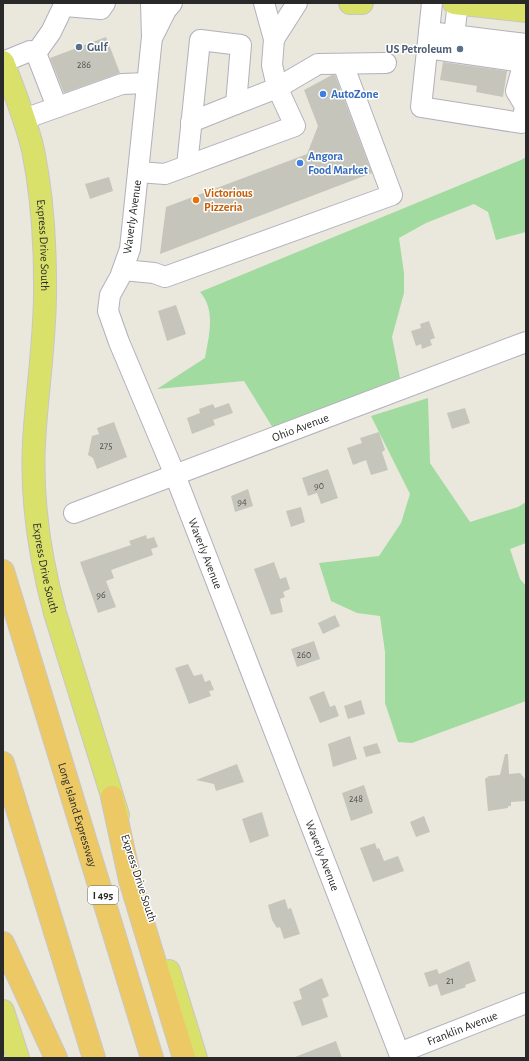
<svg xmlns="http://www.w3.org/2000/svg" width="529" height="1061" font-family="'Alegreya Sans',sans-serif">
<rect width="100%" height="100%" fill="#eae8dd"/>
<g fill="#a1db9f">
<path d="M526,157V232L496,240L488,212L474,204L426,223L399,238L404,273V293L392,337L400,378L273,428L244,381L157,389L205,358C209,336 216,310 200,292L521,160Z"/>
<polygon points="428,398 430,463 470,522 518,507 526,502 526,543 510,549 520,579 526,586 526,701 412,743 398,742 385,703 385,652 380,616 357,613 331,601 319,563 379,556 401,523 410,494 371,416"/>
</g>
<g fill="#c6c5bb">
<polygon points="106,37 120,73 64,93 50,58"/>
<polygon points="443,62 507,71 503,97 476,92 477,86 440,80"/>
<polygon points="332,75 335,75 372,173 160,254 166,207 307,154 318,126 304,90"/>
<polygon points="109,177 113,191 90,199 85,184"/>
<polygon points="176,305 186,334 167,341 158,311"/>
<polygon points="429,321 435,338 430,340 432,345 422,349 421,344 416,346 411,331 421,328 420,324"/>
<polygon points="229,403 233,413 213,420 215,425 192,434 187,418 200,413 199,409 213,404 215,408"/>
<polygon points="465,408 470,423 452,429 447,413"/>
<polygon points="114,422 127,457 97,469 93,458 88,455 92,436 99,434 97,428"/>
<polygon points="379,432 385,450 382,452 388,470 371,475 366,460 353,465 347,448 362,443 360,438"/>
<polygon points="328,469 338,498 321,504 317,493 308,496 302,478"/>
<polygon points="248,489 253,506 235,512 231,496"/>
<polygon points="301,507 305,522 291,527 286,511"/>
<polygon points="146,535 147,539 154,537 158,547 151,549 153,555 111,570 114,578 106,581 116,607 98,613 80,562 131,545 129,541"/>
<polygon points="274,562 280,579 286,577 290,589 283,592 285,597 280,599 283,612 271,615 254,569"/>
<polygon points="335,615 340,626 323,634 318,623"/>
<polygon points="314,641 320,659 297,667 291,649"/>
<polygon points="188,664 194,676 202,674 205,682 210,680 214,690 209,691 211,696 189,704 175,668"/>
<polygon points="324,691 330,707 335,705 339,716 320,723 309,697"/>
<polygon points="361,700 365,714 348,719 344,706"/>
<polygon points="350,736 357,759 333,767 328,744"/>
<polygon points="377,743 381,753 366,757 363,747"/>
<polygon points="505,754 508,754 509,774 520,773 526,780 526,801 511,802 511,806 508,806 508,808 488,811 485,779 489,776 500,775"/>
<polygon points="237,764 244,782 216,791 214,784 196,780"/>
<polygon points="364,785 373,813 351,821 342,793"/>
<polygon points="262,812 269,836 250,843 242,819"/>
<polygon points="424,816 430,832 416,837 410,822"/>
<polygon points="375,843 377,849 379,848 384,861 398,856 404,871 373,882 360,848"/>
<polygon points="285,899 288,909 291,908 300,934 284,939 280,927 277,928 272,920 268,905"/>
<polygon points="469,961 476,981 465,985 466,987 441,996 437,984 429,987 424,973 437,969 439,974"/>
<polygon points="322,978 329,996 322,999 328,1017 302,1026 293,1002 302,999 299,989"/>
<polygon points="336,1041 342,1058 295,1058 295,1057"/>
</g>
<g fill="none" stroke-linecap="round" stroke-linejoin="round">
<defs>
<g id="minor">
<path id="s1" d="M151,3L152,37L130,249L120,277L110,295L108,311L119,342L175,475L401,1058"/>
<polyline points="65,6 101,9 105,3"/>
<polyline points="429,32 432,3"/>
<polyline points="454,35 458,3"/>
<polyline points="153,36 166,10 172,3"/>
<polyline points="274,39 297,3"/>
<polyline points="526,44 429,32 421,107 521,123 526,105"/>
<polyline points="427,48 523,62"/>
<polyline points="36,53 51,32 65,3"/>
<polyline points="3,62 30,51 36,53 57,107"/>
<polyline points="525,106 516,91 526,54"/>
<polyline points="24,119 122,84 147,83"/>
<polyline points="191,122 236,104"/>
<polyline points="187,166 200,40 241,45 236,104 277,88 318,64 386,63"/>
<polyline points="138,172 165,174 295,126 277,87 272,65 274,39 264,3"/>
<polyline points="123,270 154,273 165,277 392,195 343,64"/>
<path id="s2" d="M74,513L526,342"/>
<path id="s3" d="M399,1053L526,1003"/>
</g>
<g id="major">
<polyline points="350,3 362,3"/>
<polyline points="454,3 526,11"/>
<path id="s4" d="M3,62C14,91 26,120 33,150C42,194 45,239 45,283C46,336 37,389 34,442C31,499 40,558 55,613L118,815"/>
<polyline points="169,971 196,1058"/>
<polyline points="3,1011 18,1058"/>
</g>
<g id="highway">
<path id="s5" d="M3,571L152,1058"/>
<polyline points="3,763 94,1058"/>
<polyline points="112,797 130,880 184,1058"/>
<polyline points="3,943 56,1058"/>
</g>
</defs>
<use href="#minor" stroke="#b2b0bc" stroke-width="22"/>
<use href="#major" stroke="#c7c7c7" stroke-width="24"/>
<use href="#highway" stroke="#c7c7c7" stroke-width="24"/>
<use href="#minor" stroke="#fff" stroke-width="20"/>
<use href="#major" stroke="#d9e16a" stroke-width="22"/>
<use href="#highway" stroke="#edc965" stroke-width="22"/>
</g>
<g fill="#5c6f8a" stroke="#fff" stroke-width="1.5">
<circle cx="79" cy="47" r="4"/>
<circle cx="460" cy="49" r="4"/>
</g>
<g fill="#3f7fe0" stroke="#fff" stroke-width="1.5">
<circle cx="323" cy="94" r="4"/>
<circle cx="300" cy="163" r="4"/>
</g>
<circle fill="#e8710a" stroke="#fff" stroke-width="1.5" cx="196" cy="200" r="4"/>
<g text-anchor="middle" stroke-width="3" stroke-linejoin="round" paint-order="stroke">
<g font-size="10" fill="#50504e">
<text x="84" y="68">286</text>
<text x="106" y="449">275</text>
<text x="319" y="489">90</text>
<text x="242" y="505">94</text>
<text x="101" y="598">96</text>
<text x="304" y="658">260</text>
<text x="356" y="802">248</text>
<text x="450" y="984">21</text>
</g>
<rect fill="#fff" stroke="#696969" stroke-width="1" x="88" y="886" width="30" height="18" rx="3"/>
<g font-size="11" font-weight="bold" fill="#292929">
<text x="103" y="899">I 495</text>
</g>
<g font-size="12" font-weight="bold" fill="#4e5e75" stroke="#fff" text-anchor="start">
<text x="87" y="51">Gulf</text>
<text x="452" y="53" text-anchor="end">US Petroleum</text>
</g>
<g font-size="12" font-weight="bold" fill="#366cbe" stroke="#fff" text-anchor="start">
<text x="331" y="98">AutoZone</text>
<text x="308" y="160">Angora<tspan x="308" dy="14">Food Market</tspan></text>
</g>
<g font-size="12" font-weight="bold" fill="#c56008" stroke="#fff" text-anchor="start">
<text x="204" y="197">Victorious<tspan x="204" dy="14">Pizzeria</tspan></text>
</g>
<g font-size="12" fill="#292929" stroke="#fff">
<text transform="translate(132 217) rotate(-82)" y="4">Waverly Avenue</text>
<text dy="4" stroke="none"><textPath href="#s4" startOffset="189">Express Drive South</textPath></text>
<text dy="4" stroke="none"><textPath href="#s2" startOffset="242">Ohio Avenue</textPath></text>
<text dy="4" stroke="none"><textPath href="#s1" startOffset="575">Waverly Avenue</textPath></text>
<text dy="4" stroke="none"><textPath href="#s4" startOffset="513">Express Drive South</textPath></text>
<text dy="4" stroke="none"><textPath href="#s5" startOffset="255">Long Island Expressway</textPath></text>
<text dy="4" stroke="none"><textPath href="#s1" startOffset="899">Waverly Avenue</textPath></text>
<text transform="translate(139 878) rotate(72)" y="4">Express Drive South</text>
<text dy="4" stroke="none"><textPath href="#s3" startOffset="68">Franklin Avenue</textPath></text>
</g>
</g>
<rect width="529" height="1061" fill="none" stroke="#292929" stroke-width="8"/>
</svg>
